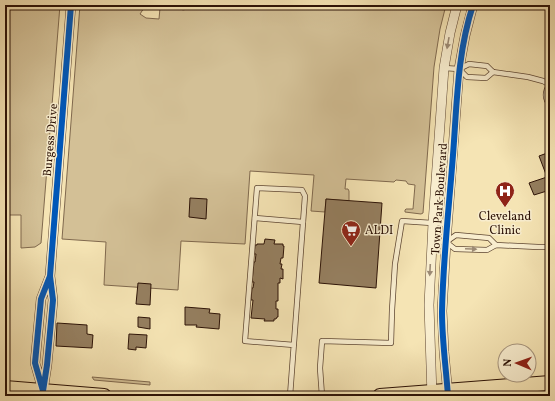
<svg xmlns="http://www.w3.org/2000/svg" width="555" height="401" font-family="Vollkorn,serif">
<rect width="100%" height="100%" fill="#f5e4b4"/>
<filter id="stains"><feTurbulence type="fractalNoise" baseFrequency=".005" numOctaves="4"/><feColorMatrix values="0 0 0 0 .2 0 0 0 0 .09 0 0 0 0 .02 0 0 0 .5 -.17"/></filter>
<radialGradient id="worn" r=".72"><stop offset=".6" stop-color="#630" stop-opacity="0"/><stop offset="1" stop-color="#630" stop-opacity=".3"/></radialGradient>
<g fill="#d3c096" stroke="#80694e">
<polygon points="5,5 18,6 18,5 60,5 41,243 35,247 21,248 21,215 5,215"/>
<polygon points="80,5 146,5 140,14 146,18 159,19 160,8 162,7 170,8 170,5 178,5 179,8 183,10 187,9 191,5 446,5 440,29 434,67 423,213 421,214 405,212 405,210 406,209 413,209 415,185 408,184 406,181 396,180 394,182 346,179 345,189 348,189 349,191 349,201 326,199 325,212 311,211 314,175 250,171 245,244 181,241 178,290 104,285 106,242 62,239"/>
<polygon points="92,377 150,382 150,385 94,380"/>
</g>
<g fill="#957f60" stroke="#2c1206">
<polygon points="550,152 550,190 534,195 529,183 547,177 539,156"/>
<polygon points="190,198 207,199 206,219 189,217"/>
<polygon points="326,199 382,203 376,288 319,283"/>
<polygon points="265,239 275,240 274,244 283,244 283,246 284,246 283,258 281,258 280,264 282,264 281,269 283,269 283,279 280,278 280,283 278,283 278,301 276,301 276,309 278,309 278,317 277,317 276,319 274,319 274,321 264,321 265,319 251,318 253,300 251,300 252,288 253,288 254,282 252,282 254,262 255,262 256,254 254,254 255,245 257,245 257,244 264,244"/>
<polygon points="138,283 151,284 150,305 136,304"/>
<polygon points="5,293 7,293 6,313 8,313 7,327 5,327"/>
<polygon points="185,307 210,309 209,313 220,314 219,329 196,327 197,325 185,325"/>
<polygon points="138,317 150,318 150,329 138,327"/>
<polygon points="57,323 87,325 87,334 93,335 92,348 56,346"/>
<polygon points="129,334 147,335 146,348 136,347 136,350 128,349"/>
</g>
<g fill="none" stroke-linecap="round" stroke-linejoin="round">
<defs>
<g id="lane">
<polyline points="444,68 459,69 469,64 487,66 493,72 528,77 543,81 550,85"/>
<polyline points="459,69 467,77 486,78 493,72"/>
<path d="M550,84C545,91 544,98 550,105"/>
<polyline points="255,218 303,222"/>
<polyline points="432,241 446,242 456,235 489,238 496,245"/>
<polyline points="446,242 455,249 487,250 496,245 538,247 550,247"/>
<polyline points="290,396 305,196 302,190 257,188 245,341 294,345"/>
<polyline points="322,396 320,368 322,341 391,343 392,310 395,264 402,221 447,224"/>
</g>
<g id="street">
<polyline points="50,276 41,299 35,363 43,391 47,365 53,300 50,276 71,5"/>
<polyline points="448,395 444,352 442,311 446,242 459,69 465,36 473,5"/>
<polyline points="432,396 429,305 433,223 444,68 450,33 457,5"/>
</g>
<g id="primary">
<polyline points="5,388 104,396"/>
<polyline points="380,396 550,383"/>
</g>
</defs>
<use href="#lane" stroke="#5e4632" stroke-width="6"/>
<use href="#street" stroke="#5e4632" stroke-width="10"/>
<use href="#primary" stroke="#2c1206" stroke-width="16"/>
<use href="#lane" stroke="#f8edce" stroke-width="4.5"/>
<use href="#street" stroke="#f8edce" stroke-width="9"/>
<use href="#primary" stroke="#f5e4b4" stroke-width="14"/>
<defs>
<g id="cycleway">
<polyline points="50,276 41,299 35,363 43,391 47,365 53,300 50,276 71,5"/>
<path d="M448,396C446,368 442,340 442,312C443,259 449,207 453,155C457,104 457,54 473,5"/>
</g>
</defs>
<use href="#cycleway" stroke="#f8edce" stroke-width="8"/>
<use href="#cycleway" stroke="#0057b8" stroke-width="6"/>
</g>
<defs><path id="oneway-solid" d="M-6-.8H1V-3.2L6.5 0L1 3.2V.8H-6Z"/></defs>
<g fill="#9c8a74">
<use href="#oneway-solid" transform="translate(448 43) rotate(100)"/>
<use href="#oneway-solid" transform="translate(471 249) rotate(3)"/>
<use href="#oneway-solid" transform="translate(430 270) rotate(93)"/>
</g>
<defs>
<symbol id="hospital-pin" viewBox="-11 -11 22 30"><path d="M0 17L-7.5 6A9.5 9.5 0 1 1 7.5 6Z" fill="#8f2418" stroke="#f8edce"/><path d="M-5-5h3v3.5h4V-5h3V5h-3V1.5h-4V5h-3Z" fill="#fff"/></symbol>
<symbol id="supermarket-pin" viewBox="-11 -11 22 30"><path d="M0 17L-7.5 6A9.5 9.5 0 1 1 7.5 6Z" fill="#8f2418" stroke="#f8edce"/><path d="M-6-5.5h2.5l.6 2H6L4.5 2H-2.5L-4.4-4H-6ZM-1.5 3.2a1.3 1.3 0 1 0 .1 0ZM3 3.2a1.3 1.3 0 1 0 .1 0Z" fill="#fff"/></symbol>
</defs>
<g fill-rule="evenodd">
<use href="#hospital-pin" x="494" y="180" width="22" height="30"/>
<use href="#supermarket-pin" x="340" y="219" width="22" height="30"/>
</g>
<g text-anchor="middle" stroke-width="3" stroke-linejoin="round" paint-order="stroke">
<g font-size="12" fill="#2c1206" stroke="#f8edce">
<text transform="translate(50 140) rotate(-85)" y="4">Burgess Drive</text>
<text transform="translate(439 199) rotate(-86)" y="4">Town Park Boulevard</text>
</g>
<g font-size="12" fill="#2c1206" stroke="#f8edce">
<text x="505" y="220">Cleveland<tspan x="505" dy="14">Clinic</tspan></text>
<text x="365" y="234" text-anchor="start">ALDI</text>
</g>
</g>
<rect width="555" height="401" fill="none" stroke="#f5e4b4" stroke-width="20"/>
<rect x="6" y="6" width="543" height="389" fill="none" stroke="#2c1206" stroke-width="2"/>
<rect x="10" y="10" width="535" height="381" fill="none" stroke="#2c1206"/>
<g transform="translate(517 363) rotate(272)"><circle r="19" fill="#f8edce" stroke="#a6957e"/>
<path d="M0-3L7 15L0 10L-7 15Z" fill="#8f2418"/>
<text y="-6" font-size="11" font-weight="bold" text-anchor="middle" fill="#2c1206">N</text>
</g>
<rect width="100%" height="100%" filter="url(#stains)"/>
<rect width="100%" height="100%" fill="url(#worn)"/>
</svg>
